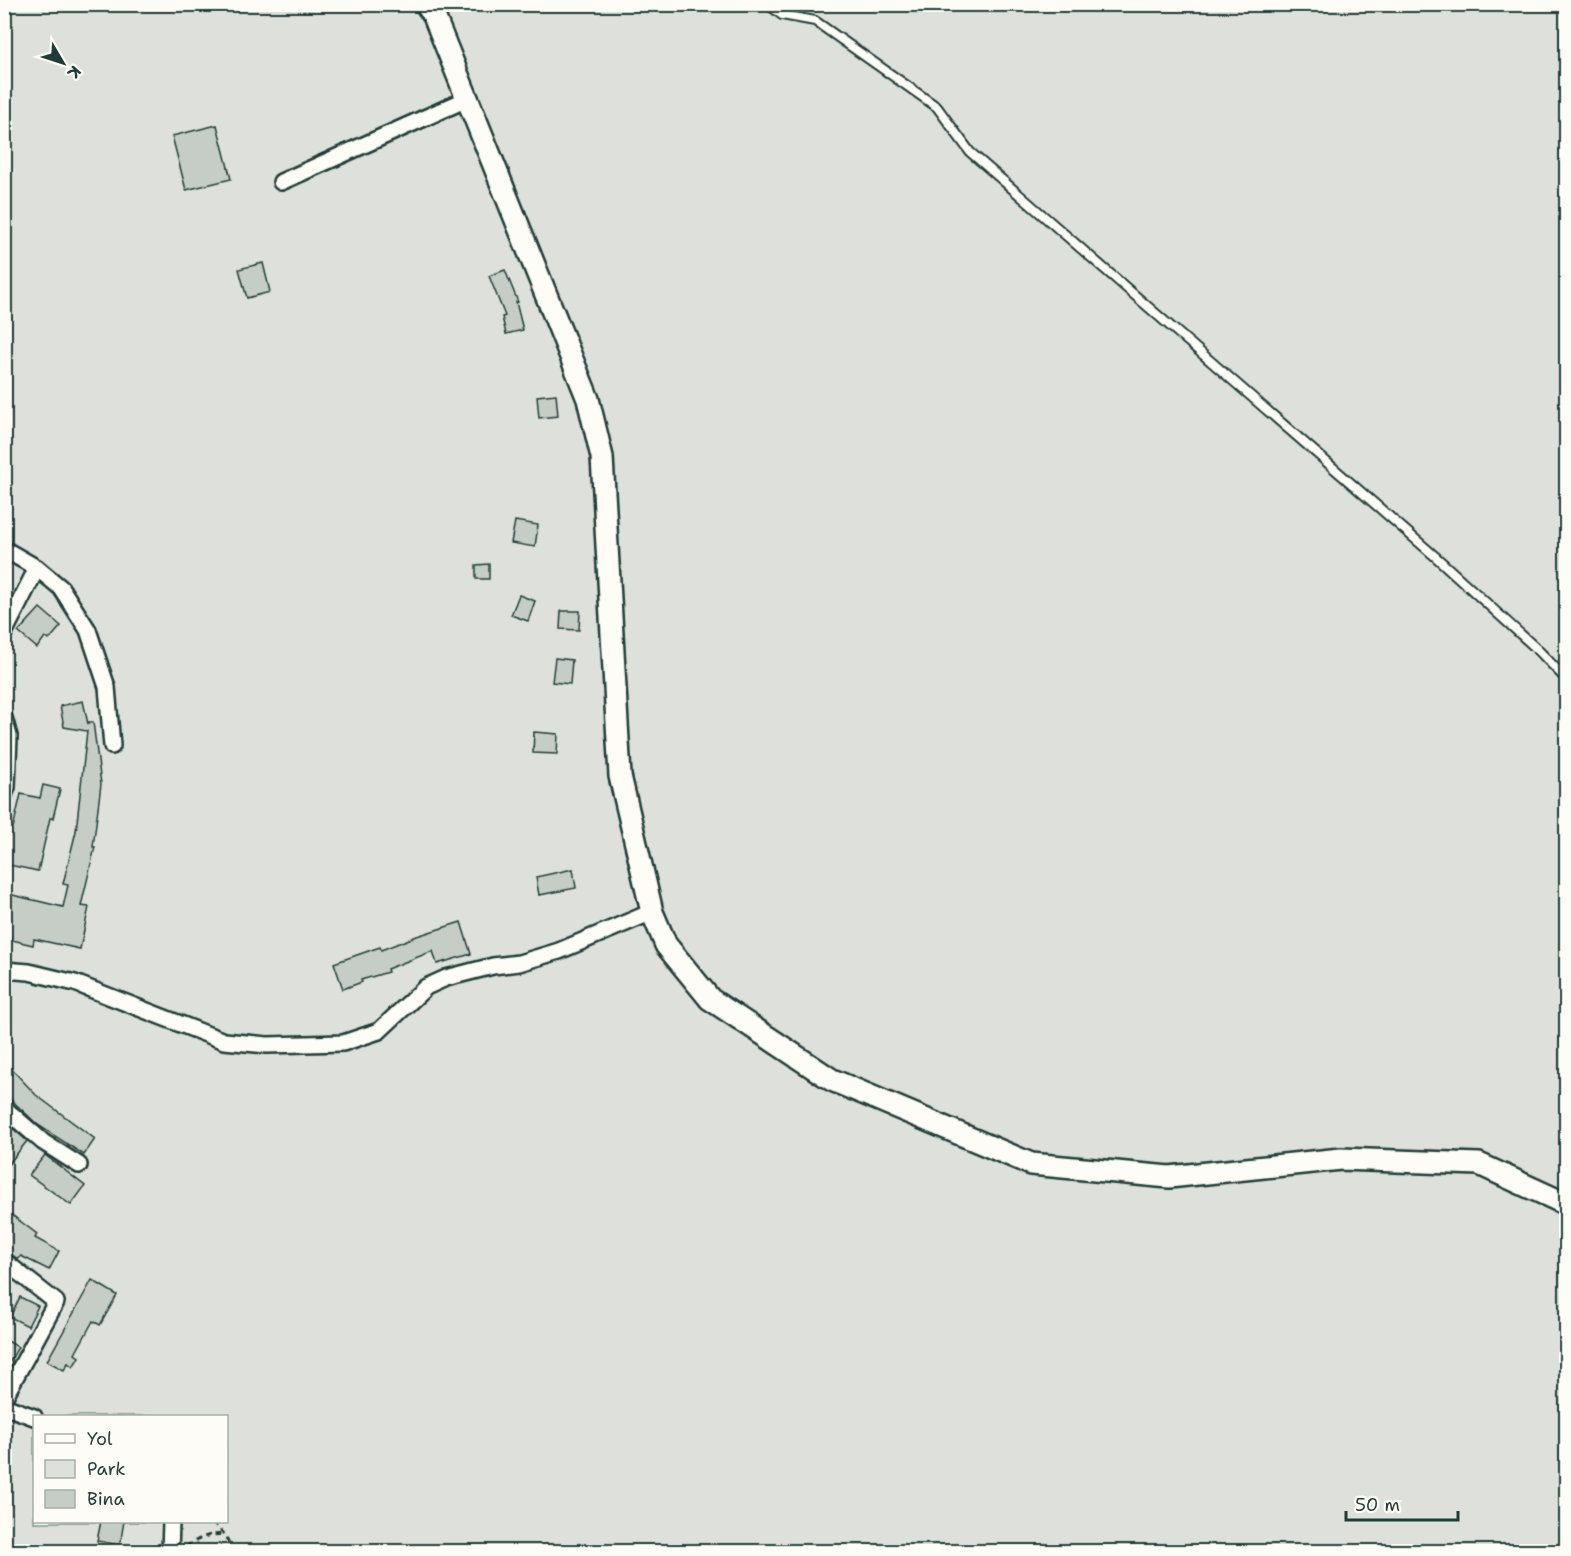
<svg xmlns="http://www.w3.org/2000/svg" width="1571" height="1556" font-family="'Shantell Sans',sans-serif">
<rect width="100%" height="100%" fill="#fdfcf7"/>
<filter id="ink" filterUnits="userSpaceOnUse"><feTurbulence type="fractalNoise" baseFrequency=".0167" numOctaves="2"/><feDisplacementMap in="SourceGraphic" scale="12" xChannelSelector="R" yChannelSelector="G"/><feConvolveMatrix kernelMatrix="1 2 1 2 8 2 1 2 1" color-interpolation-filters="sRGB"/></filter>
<g filter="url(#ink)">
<path fill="#dde0db" stroke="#7e8e88" stroke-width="1.5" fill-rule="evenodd" d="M5,5H1566V1551L5,1552ZM34,1416H226V1522H34Z"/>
<g fill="#c6cdc7" stroke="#1f3d34" stroke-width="1.5">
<polygon points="217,125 231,179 186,190 172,136"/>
<polygon points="263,263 270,292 247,298 239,269"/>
<polygon points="505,270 518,302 516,302 523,330 506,334 502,317 505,316 489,276"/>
<polygon points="556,394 558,416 539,418 537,396"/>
<polygon points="515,521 538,525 535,547 511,543"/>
<polygon points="489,564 489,579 476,579 476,565"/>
<polygon points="519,595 535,601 528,621 511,615"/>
<polygon points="40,608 61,626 49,640 45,637 37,648 18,632"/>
<polygon points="561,611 580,611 579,630 560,629"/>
<polygon points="555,658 572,660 570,684 552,682"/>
<polygon points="83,701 88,724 88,722 93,722 101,784 93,847 95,847 81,906 89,907 80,949 34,939 33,945 8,939 9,935 4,934 4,893 63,907 68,885 63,884 76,831 87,731 64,727 60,706"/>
<polygon points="534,732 558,734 557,754 533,753"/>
<polygon points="43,785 60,789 53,818 50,818 38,871 4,864 4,827 13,828 21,794 40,798"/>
<polygon points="573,869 576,888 539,895 536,877"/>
<polygon points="461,922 471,954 437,964 433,951 387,969 388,972 361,980 362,982 343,989 334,963 380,947 381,950 417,936"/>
<polygon points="4,1061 36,1095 95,1139 84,1155 38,1125 4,1093"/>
<polygon points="10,1126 27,1141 4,1170 4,1133"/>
<polygon points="45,1155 85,1186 71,1205 29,1175"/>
<polygon points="4,1209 37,1234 35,1238 59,1251 49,1270 21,1256 18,1259 4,1249"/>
<polygon points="92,1280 117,1295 100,1325 93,1321 75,1354 79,1357 73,1367 68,1363 64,1370 47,1361"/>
<polygon points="20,1297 38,1306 28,1326 10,1317"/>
<polygon points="4,1339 18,1347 4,1372"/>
<polygon points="101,1521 124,1521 120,1545 97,1541"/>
</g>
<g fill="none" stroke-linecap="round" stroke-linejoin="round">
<defs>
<polyline id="lane" points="768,4 782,15 815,21 937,107 970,152 1437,558 1539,651 1566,679"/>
<g id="street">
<polyline points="281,182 467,99"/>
<polyline points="4,549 37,568 4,633"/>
<polyline points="37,568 61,588 88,630 107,687 112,746"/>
<polyline points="4,718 9,736 7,787 4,795"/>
<polyline points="4,970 29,972 75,983 224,1041 267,1045 343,1043 379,1031 426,987 446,978 493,966 519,963 559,951 652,912"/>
<polyline points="4,1108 43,1142 79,1165"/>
<polyline points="4,1261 56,1302 4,1398"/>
<polyline points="4,1406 34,1417"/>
<polyline points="170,1552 171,1522"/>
</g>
<polyline id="secondary" points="426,4 434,16 588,399 602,457 620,776 652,912 666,945 710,999 832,1080 1031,1164 1169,1177 1341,1159 1479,1164 1566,1204"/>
</defs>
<use href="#lane" stroke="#1f3d34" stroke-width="12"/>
<use href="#street" stroke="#1f3d34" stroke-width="20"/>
<use href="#secondary" stroke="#1f3d34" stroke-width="26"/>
<g stroke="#1f3d34" stroke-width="3" stroke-dasharray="6 4.5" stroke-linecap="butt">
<polyline points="213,1522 225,1535 233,1552"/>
<path d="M186,1547C199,1538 209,1533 225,1535"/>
</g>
<use href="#lane" stroke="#fdfcf7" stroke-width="8"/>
<use href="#street" stroke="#fdfcf7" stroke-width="15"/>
<use href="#secondary" stroke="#fdfcf7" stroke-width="21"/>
</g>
</g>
<rect width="1571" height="1556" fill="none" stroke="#fdfcf7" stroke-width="24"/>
<rect x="12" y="12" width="1547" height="1532" fill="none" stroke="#1f3d34" stroke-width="2" filter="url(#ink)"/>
<rect x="33" y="1415" width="195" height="108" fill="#fdfcf7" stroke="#a4b0a9" stroke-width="1.5"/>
<rect x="45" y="1434" width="30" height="9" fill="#fdfcf7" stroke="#a4b0a9" stroke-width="1.5"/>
<text x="87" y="1445" font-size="18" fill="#1f3d34">Yol</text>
<rect x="45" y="1460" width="30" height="18" fill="#dde0db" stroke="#a4b0a9" stroke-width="1.5"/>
<text x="87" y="1475" font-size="18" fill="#1f3d34">Park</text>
<rect x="45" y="1490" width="30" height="18" fill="#c6cdc7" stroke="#a4b0a9" stroke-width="1.5"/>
<text x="87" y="1505" font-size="18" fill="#1f3d34">Bina</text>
<g transform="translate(63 63) rotate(129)" stroke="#fdfcf7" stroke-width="4.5" paint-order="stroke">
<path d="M0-4.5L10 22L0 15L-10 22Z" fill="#1f3d34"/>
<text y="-9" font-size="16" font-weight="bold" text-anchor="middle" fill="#1f3d34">K</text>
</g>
<path d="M1346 1511v9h112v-9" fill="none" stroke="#1f3d34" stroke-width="3"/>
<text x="1355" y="1511" font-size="18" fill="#1f3d34" stroke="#fdfcf7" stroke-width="4.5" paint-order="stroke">50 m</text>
</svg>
